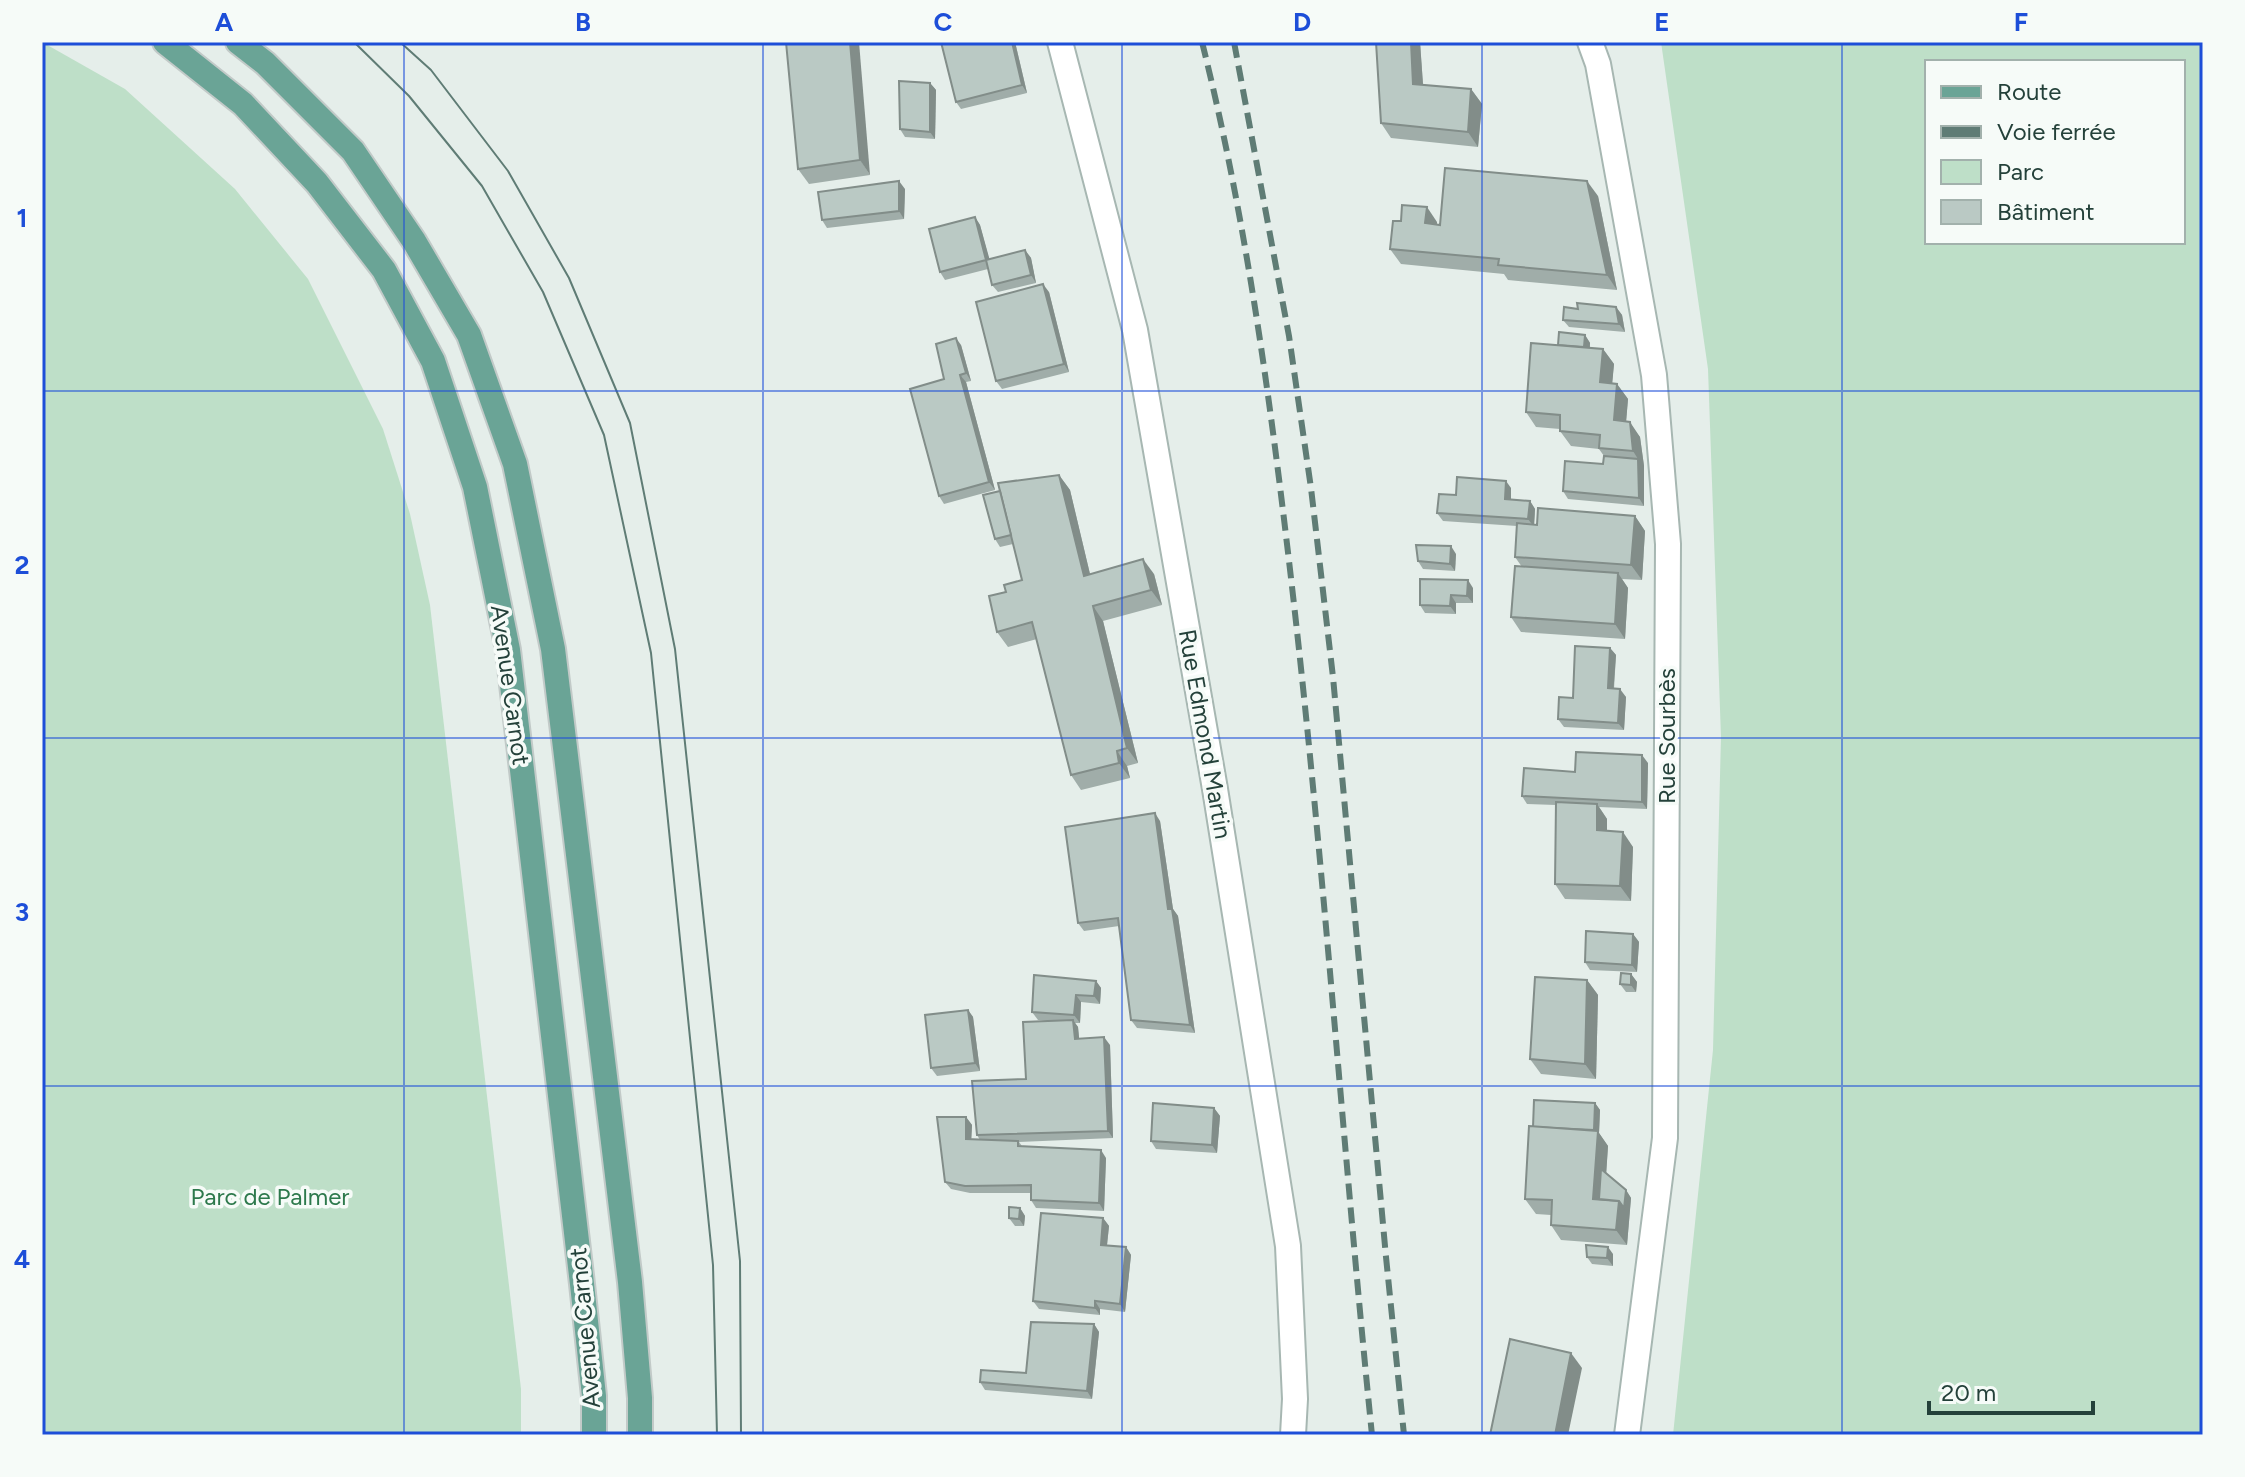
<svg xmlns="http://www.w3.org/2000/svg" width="2245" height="1477" font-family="Figtree,sans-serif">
<rect width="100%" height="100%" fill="#e5eeea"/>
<g fill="#bedfc8" fill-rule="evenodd">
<polygon points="42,42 125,89 235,189 308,279 383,429 410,514 430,605 521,1389 521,1435 42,1435"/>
<path d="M1661,42H2203V1435H1673L1713,1050L1721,737L1708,369ZM1927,62H2183V242H1927Z"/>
</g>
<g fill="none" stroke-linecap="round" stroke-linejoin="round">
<defs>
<g id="street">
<polyline points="1060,42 1135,330 1215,789 1288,1246 1295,1399 1293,1435"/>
<polyline points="1590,42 1598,64 1654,375 1668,544 1665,1138 1627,1435"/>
</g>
<g id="primary">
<polyline points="165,42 243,104 317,183 384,270 433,361 475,487 508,650 582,1284 594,1396 594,1435"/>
<polyline points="238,42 265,63 353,151 414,241 469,335 515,464 553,649 630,1282 640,1398 640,1435"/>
</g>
</defs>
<use href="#street" stroke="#a7b7b2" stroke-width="28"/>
<use href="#primary" stroke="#c2cac8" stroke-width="28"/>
<use href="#street" stroke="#fff" stroke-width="24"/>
<use href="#primary" stroke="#6aa496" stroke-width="24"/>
<g stroke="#5f7c75" stroke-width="2">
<polyline points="354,42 409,96 482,186 543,292 604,435 651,653 713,1265 717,1435"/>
<polyline points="400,42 431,70 508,171 569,278 630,423 675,649 740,1261 741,1435"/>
</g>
<g stroke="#5f7c75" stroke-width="6" stroke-dasharray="16 8" stroke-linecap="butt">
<path d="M1202,42C1246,218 1270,398 1291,578C1324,863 1343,1149 1372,1435"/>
<polyline points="1234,42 1289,336 1311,488 1333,677 1386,1257 1404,1435"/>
</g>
</g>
<g fill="#a0ada9">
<polygon points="786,42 870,175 809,184 798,169"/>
<polygon points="1015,42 1027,93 961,109 956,102"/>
<polygon points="1376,42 1420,42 1423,85 1471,89 1482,104 1478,147 1391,138 1381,123"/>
<polygon points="930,83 936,90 935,139 905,137 900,129"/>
<polygon points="905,189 904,219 827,228 822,220"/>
<polygon points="1598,196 1617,290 1508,280 1504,274 1401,264 1390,249 1401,221 1437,222 1437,225 1440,225"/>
<polygon points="975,217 980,225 989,259 1025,250 1031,258 1036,283 998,292 992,285 988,269 945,280 940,272"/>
<polygon points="1049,292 1069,372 1002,389 996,381"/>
<polygon points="1616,307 1622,315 1625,332 1569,327 1563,320 1578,309"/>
<polygon points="1585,335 1590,343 1590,348 1603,349 1614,364 1612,383 1617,384 1628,399 1626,421 1640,437 1644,466 1644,506 1568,499 1563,491 1603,464 1604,456 1599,449 1571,446 1560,431 1560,429 1536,427 1526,412 1558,345"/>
<polygon points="961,345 971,381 966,382 995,490 944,504 939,496 944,379"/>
<polygon points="1059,475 1070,490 1090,574 1154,574 1162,605 1103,621 1138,763 1127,766 1130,778 1081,790 1071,775 1037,639 1008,647 997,632 1006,592 1022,580 1013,544 1000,547 995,539"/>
<polygon points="1511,488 1511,500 1530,501 1535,509 1534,525 1635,516 1645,531 1642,580 1622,579 1628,588 1625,639 1521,632 1511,617 1522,567 1515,557 1517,526 1443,521 1437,513 1456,495"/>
<polygon points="1456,554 1455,571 1423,569 1418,561"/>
<polygon points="1473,588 1473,603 1456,603 1456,614 1425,613 1420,605"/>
<polygon points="1610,648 1616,655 1614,689 1626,697 1624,730 1564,727 1558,719"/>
<polygon points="1648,763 1647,809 1599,807 1607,819 1607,831 1633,847 1631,901 1565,899 1555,884 1556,805 1527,804 1522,796 1575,772"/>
<polygon points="1160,821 1173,909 1178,916 1195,1033 1137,1028 1131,1020 1119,926 1084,931 1078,923"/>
<polygon points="1633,934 1639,942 1637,972 1590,970 1585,962"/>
<polygon points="1631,974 1637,982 1636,992 1626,992 1620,984"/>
<polygon points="1587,980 1598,995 1596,1079 1541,1074 1530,1059"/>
<polygon points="1096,981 1101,988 1100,1004 1081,1002 1080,1023 1075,1023 1078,1027 1079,1039 1110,1045 1113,1138 1019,1142 1022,1146 1106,1158 1104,1211 1036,1208 1031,1200 1031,1193 970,1193 951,1189 945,1182 966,1117 972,1125 971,1139 980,1140 977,1135 1026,1079 1050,1021 1038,1020 1032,1012"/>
<polygon points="968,1010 973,1017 980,1071 937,1076 931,1068"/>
<polygon points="1595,1103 1600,1110 1599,1133 1608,1146 1606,1174 1626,1190 1631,1198 1627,1245 1561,1240 1551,1225 1551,1215 1536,1214 1525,1199 1533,1127"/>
<polygon points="1214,1108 1220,1116 1217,1153 1156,1149 1151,1141"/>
<polygon points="1020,1208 1025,1216 1024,1226 1015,1226 1009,1218"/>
<polygon points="1103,1218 1109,1226 1107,1246 1126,1247 1131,1255 1125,1312 1100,1309 1100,1315 1039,1309 1033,1301"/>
<polygon points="1613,1254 1613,1266 1592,1264 1587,1257"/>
<polygon points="1094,1324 1099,1332 1092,1399 985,1390 980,1382 1026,1373"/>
</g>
<g fill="#828d89">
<polygon points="850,42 859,42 870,175 860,160"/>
<polygon points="1012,42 1015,42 1027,93 1022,85"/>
<polygon points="1411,42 1420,42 1424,99 1413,84"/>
<polygon points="930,83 936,90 935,139 930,132"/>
<polygon points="1471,89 1482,104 1478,147 1468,132"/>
<polygon points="899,181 905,189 904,219 899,211"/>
<polygon points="1587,181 1598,196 1617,290 1607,275"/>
<polygon points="1427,207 1437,222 1435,238 1425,223"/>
<polygon points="975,217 980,225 992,268 986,260"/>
<polygon points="1025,250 1031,258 1036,283 1031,275"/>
<polygon points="1043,284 1049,292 1069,372 1064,364"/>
<polygon points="1616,307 1622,315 1625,332 1619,324"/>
<polygon points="1585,335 1590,343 1589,362 1583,354"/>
<polygon points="956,338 961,345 971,381 966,373"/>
<polygon points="1603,349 1614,364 1611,397 1600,382"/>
<polygon points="960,375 966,382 995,490 989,482"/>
<polygon points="1617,384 1628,399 1625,435 1614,420"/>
<polygon points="1630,422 1640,437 1644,466 1644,506 1639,498 1638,459 1633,451"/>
<polygon points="1059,475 1070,490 1094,591 1084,576"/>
<polygon points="1506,481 1511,488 1511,507 1505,499"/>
<polygon points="1530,501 1535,509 1534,527 1528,519"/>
<polygon points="1635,516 1645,531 1642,580 1631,565"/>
<polygon points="1451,546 1456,554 1455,571 1450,564"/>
<polygon points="1143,559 1154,574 1162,605 1151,590"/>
<polygon points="1618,573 1628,588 1625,639 1615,624"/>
<polygon points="1468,580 1473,588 1473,603 1467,596"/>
<polygon points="1451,595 1456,603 1456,614 1450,606"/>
<polygon points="1093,606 1103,621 1138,763 1127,748"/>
<polygon points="1610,648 1616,655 1613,696 1608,688"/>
<polygon points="1620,689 1626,697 1624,730 1618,723"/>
<polygon points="1117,751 1127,766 1130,778 1119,763"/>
<polygon points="1642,755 1648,763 1647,809 1642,802"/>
<polygon points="1597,804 1607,819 1607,845 1597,830"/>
<polygon points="1155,813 1160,821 1173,909 1178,916 1195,1033 1190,1025 1168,909"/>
<polygon points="1623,832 1633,847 1631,901 1620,886"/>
<polygon points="1633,934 1639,942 1637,972 1632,965"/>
<polygon points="1631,974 1637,982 1636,992 1631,985"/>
<polygon points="1587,980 1598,995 1596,1079 1585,1064"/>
<polygon points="1096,981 1101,988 1100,1004 1094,996"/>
<polygon points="1076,995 1081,1002 1080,1023 1074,1015"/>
<polygon points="968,1010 973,1017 980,1071 975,1063"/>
<polygon points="1073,1020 1078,1027 1080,1047 1075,1039"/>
<polygon points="1104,1037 1110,1045 1113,1138 1108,1131"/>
<polygon points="1595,1103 1600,1110 1599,1133 1608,1146 1604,1207 1593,1199"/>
<polygon points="1214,1108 1220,1116 1217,1153 1212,1145"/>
<polygon points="966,1117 972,1125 971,1147 966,1139"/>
<polygon points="1101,1150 1106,1158 1104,1211 1099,1203"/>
<polygon points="1626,1190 1631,1198 1627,1245 1616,1230 1619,1201"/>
<polygon points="1020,1208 1025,1216 1024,1226 1019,1219"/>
<polygon points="1103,1218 1109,1226 1106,1253 1101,1245"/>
<polygon points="1126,1247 1131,1255 1125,1312 1120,1304"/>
<polygon points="1608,1247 1613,1254 1613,1266 1607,1258"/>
<polygon points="1095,1301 1100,1309 1100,1315 1095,1308"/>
<polygon points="1094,1324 1099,1332 1092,1399 1087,1391"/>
<polygon points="1571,1353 1582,1368 1568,1435 1555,1435"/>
</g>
<g fill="#bac9c4" stroke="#828d89" stroke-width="2">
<polygon points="786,42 850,42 860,160 798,169"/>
<polygon points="941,42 1012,42 1022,85 956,102"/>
<polygon points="1376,42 1411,42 1413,84 1471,89 1468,132 1381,123"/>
<polygon points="899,81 930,83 930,132 900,129"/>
<polygon points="1445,168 1587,181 1607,275 1498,265 1499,259 1390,249 1393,221 1401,221 1402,205 1427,207 1425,223 1440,225"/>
<polygon points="899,181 899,211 822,220 818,192"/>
<polygon points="975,217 986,260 1025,250 1031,275 992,285 986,260 940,272 929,229"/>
<polygon points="1043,284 1064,364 996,381 976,302"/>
<polygon points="1577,303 1616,307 1619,324 1563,320 1564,307 1578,309"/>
<polygon points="1559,332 1585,335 1584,347 1558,345"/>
<polygon points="956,338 966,373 960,375 989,482 939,496 910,389 944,379 936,344"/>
<polygon points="1531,343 1603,349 1600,382 1617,384 1614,420 1630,422 1633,451 1599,448 1600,435 1560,431 1560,415 1526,412"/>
<polygon points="1604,456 1638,459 1639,498 1563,491 1565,461 1603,464"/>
<polygon points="1059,475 1084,576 1143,559 1151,590 1093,606 1127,748 1117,751 1119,763 1071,775 1032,622 997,632 989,596 1006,592 1004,585 1022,580 998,483"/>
<polygon points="1457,477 1506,481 1505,499 1530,501 1528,519 1437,513 1439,494 1456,495"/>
<polygon points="1000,491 1011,535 995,539 983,495"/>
<polygon points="1538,508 1635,516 1631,565 1515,557 1517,523 1537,525"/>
<polygon points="1416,545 1451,546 1450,564 1418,561"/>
<polygon points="1515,566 1618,573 1615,624 1511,617"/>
<polygon points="1420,579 1468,580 1467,596 1451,595 1450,606 1420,605"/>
<polygon points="1575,646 1610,648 1608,688 1620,689 1618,723 1558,719 1559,697 1573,698"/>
<polygon points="1576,752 1642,755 1642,802 1522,796 1524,768 1575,772"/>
<polygon points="1556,802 1597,804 1597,830 1623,832 1620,886 1555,884"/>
<polygon points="1155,813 1168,909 1172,909 1190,1025 1131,1020 1118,918 1078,923 1065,827"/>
<polygon points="1586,931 1633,934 1632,965 1585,962"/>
<polygon points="1621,973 1631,974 1631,985 1620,984"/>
<polygon points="1034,975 1096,981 1094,996 1076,995 1074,1015 1032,1012"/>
<polygon points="1535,977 1587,980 1585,1064 1530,1059"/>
<polygon points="968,1010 975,1063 931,1068 925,1015"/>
<polygon points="1073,1020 1075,1039 1104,1037 1108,1131 977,1135 972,1081 1026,1079 1023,1022"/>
<polygon points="1534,1100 1595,1103 1594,1130 1533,1127"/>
<polygon points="1153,1103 1214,1108 1212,1145 1151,1141"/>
<polygon points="937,1117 966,1117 966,1139 1018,1141 1018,1146 1101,1150 1099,1203 1031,1200 1031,1185 965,1186 945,1182"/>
<polygon points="1529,1126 1598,1131 1593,1199 1619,1201 1616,1230 1551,1225 1552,1200 1525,1199"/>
<polygon points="1601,1169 1626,1190 1624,1208 1619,1201 1599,1199"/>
<polygon points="1009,1207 1020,1208 1019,1219 1009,1218"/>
<polygon points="1041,1213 1103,1218 1101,1245 1126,1247 1120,1304 1095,1301 1095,1308 1033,1301"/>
<polygon points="1586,1245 1608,1247 1607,1258 1587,1257"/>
<polygon points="1031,1322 1094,1324 1087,1391 980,1382 981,1370 1026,1373"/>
<polygon points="1510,1339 1571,1353 1555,1435 1490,1435"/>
</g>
<path fill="none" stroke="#1d4ed8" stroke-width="2" stroke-opacity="0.55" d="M404,42V1435M763,42V1435M1122,42V1435M1482,42V1435M1842,42V1435M42,391H2203M42,738H2203M42,1086H2203"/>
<g text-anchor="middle" stroke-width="7" stroke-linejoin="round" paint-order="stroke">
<g font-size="24" fill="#24413a" stroke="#f6fbf8">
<text transform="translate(510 685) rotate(82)" y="8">Avenue Carnot</text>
<text transform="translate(1205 734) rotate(80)" y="8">Rue Edmond Martin</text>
<text transform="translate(1667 736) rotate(-90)" y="8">Rue Sourbès</text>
<text transform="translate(585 1328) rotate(-95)" y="8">Avenue Carnot</text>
</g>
<g font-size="24" fill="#2d794c" stroke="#f6fbf8">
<text x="270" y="1205">Parc de Palmer</text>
</g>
</g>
<rect width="2245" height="1477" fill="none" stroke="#f6fbf8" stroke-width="88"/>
<rect x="1925" y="60" width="260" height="184" fill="#f6fbf8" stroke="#a2b1ac" stroke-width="2"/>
<rect x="1941" y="86" width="40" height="12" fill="#6aa496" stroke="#a2b1ac" stroke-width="2"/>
<text x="1997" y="100" font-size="24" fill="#24413a">Route</text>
<rect x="1941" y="126" width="40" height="12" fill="#5f7c75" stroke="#a2b1ac" stroke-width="2"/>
<text x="1997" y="140" font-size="24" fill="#24413a">Voie ferrée</text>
<rect x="1941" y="160" width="40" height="24" fill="#bedfc8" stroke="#a2b1ac" stroke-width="2"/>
<text x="1997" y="180" font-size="24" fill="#24413a">Parc</text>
<rect x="1941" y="200" width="40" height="24" fill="#bac9c4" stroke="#a2b1ac" stroke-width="2"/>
<text x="1997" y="220" font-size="24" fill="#24413a">Bâtiment</text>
<path d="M1929 1401v12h164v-12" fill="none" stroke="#24413a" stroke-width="4"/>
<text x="1941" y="1401" font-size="24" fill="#24413a" stroke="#f6fbf8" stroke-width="6" paint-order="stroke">20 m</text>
<rect x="44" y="44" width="2157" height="1389" fill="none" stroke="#1d4ed8" stroke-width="3"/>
<g font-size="26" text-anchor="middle" font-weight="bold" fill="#1d4ed8">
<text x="224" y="31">A</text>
<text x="583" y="31">B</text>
<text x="943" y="31">C</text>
<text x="1302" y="31">D</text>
<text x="1662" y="31">E</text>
<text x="2021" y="31">F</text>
<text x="22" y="227">1</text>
<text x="22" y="574">2</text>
<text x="22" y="921">3</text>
<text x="22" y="1268">4</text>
</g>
</svg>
